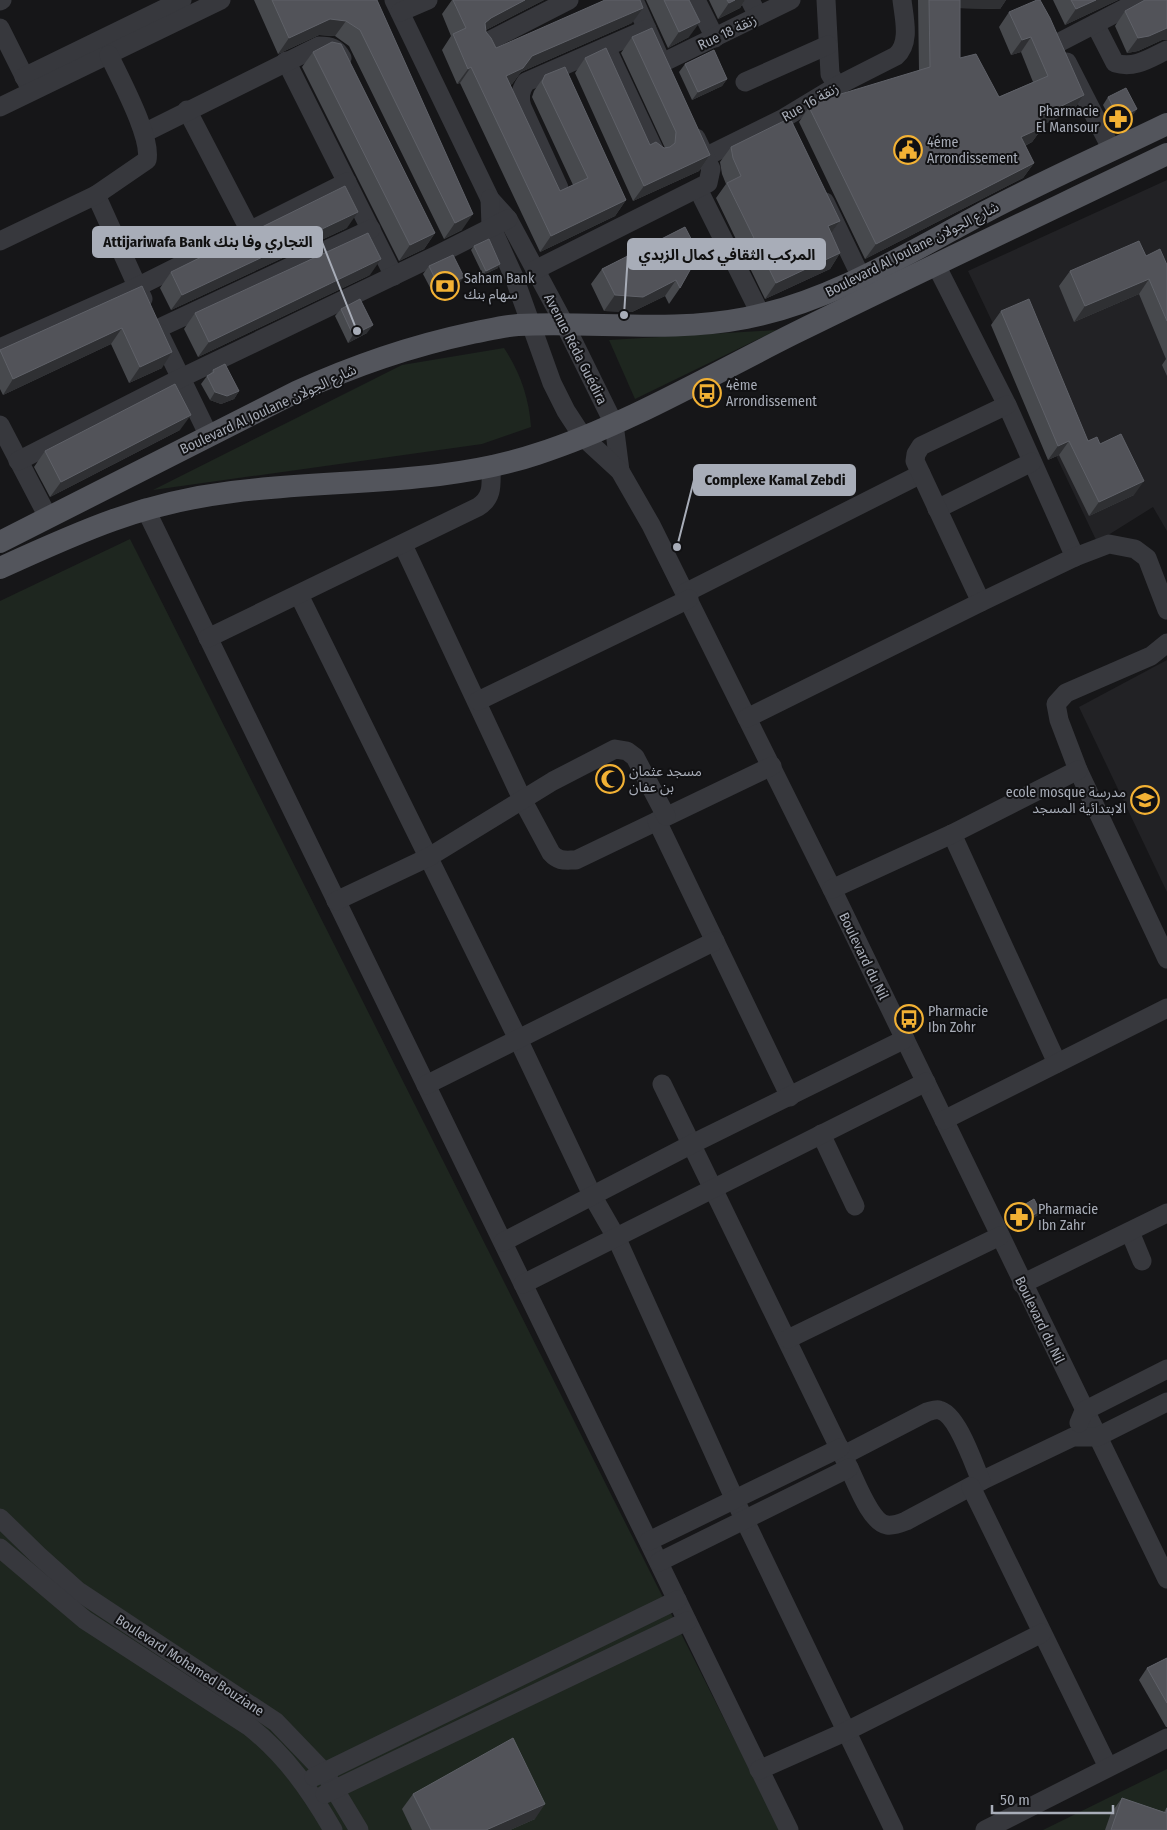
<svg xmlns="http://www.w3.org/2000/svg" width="1167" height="1830" font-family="'Fira Sans Condensed','Noto Sans Arabic',sans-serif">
<rect width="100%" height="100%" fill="#161618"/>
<g fill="#222225">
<polygon points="1167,180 1167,531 1153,507 1097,542 968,271"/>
<polygon points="1167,660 1167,892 1079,707"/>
</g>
<g fill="#1e261f">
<polygon points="777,330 635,399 609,340"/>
<path d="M504,348C520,372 529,398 531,427L482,444L153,490L402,365Z"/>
<polygon points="130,539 780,1830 0,1830 0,601"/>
<polygon points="1167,1769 1167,1830 1043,1830"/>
</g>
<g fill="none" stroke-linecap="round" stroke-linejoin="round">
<g stroke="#37383d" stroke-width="19">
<polyline points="394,0 490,199 508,219 565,325 614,424 620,471"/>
<polyline points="634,0 658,54"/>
<polyline points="696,0 715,38"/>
<polyline points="750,0 758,16"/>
<polyline points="826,0 830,74 837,86"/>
<polyline points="0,1 2,0"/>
<polyline points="400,12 428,0"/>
<path d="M1095,24L1115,63C1135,69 1150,58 1167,50"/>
<polyline points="0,28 29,86"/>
<polyline points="485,43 569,0"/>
<polyline points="1058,43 1141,0"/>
<polyline points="606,47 655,152"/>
<polyline points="286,61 394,276"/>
<polyline points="1067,62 1112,150"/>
<polyline points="662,63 791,0"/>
<polyline points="24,77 182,0"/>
<polyline points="745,82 828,45"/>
<polyline points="0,107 221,0"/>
<polyline points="187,110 250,231"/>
<path d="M144,133L319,46C331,46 337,48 342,58"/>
<path d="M705,157L784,118L837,86L896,56C911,43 904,18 902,0"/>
<path d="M559,188L522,107C519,97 520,91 526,82L647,29"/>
<polyline points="698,189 761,315"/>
<polyline points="96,195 143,299"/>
<polyline points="490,199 491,226 514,277 552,383 566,411 583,437 620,471 651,525 832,889 1167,1579"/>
<polyline points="825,202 861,277"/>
<path d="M0,241L96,195L147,160C152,137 120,79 109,55"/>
<polyline points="936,265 1007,405 1075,557"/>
<polyline points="535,270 708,183 711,169 696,138"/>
<polyline points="157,329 371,229"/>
<polyline points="159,333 209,436"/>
<polyline points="0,348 137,287 347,182"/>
<polyline points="0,425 48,517"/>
<polyline points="18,461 181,378 439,254 508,219"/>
<polyline points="145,508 789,1830"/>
<polyline points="937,509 1032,462"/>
<path d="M403,545L523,801L551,853C559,862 565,860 576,860L772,766"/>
<polyline points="685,593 921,474"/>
<polyline points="299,595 518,1039 593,1197 616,1237 735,1500 894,1830"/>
<polyline points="981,602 915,461 916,454 921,446 1007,405"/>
<path d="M208,638L478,507C494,497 491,483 491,465"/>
<polyline points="1167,643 1151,656 1066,693 1056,704 1059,720 1078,770 1167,959"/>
<polyline points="478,701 689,599"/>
<polyline points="747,718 981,602 1075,557 1109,544 1135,549 1147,558 1167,610"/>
<polyline points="657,821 790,1097"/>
<polyline points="952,834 1057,1063"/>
<polyline points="832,889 952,834 1078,770"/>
<polyline points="336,901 429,857 553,781 615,749 627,751 635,757 666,816"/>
<path d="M662,1084L849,1468C856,1482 871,1523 887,1525C894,1526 901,1523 906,1521L981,1481L1073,1437H1097L1167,1402"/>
<polyline points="426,1085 715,941"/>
<polyline points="944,1120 1167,1008"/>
<polyline points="821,1134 855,1206"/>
<polyline points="1130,1232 1142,1261"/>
<polyline points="503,1242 692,1144 905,1039"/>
<polyline points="523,1284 926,1082"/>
<polyline points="1022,1284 1167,1213"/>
<polyline points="788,1339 1000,1236"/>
<polyline points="1079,1423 1084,1411 1167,1369"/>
<path d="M844,1455L927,1412C931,1411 936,1409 939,1410C957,1413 974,1465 981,1481"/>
<polyline points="971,1487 1108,1767"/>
<polyline points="0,1518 38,1555 78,1591 276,1722 324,1772 359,1830"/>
<polyline points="649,1541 840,1448"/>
<path d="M0,1548L85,1620L250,1727C286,1756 310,1790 333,1830"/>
<polyline points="659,1562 849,1468"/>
<polyline points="759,1770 847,1731 1042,1633"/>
<polyline points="314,1777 677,1600"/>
<polyline points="325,1794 687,1621"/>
<polyline points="985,1830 1167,1738"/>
</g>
<g stroke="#53555c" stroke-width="22">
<path d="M0,542L296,392C353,366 411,346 472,333C488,330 503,326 518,325C594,321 670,333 746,318C832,301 910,252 987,211C1046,180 1107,153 1167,124"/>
<path d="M0,568C81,531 142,503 232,492C331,479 442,486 537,454C624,426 711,375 793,334C917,273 1042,214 1167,154"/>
</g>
</g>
<g fill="#47494d">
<polygon points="254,0 377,0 462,230 444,239 349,46 335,36 319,35 278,54"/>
<polygon points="452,0 544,0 486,30 486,32 496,48 632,23 521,72 512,84 510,85 560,191 573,185 532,97 534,91 545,75 626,200 615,216 540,252 460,83 457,84 442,50 451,36 442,14"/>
<polygon points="646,0 689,0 689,37 668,48"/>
<polygon points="709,0 745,0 740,8 718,19"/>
<polygon points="918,0 1006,0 1000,9 960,8 960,58 999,97 1033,82 1021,52 1011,55 999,27 1009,12 1084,95 1073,111 1042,125 1043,127 1032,142 1025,146 1034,163 1023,178 865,259 799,122 809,107 919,71"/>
<polygon points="1053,0 1118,0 1065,25"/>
<polygon points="1125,11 1162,40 1138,51 1127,53 1115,26"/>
<polygon points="632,37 710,155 699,171 633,201 575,73 585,58 650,145 665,148 621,53"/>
<polygon points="313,52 435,233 424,249 399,261 302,67"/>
<polygon points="685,64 727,79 722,86 692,100 679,72"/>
<polygon points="1108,97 1137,109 1131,117 1114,126 1103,105"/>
<polygon points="731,147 840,221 831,233 840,253 830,269 765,299 716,198 726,184 722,174 720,162"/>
<polygon points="685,227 680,288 669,304 665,296 632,312 604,311 591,284 602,269"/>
<polygon points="347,228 171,310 160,288 171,272"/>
<polygon points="474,246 498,268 483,275 471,250"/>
<polygon points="1146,256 1167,265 1167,376 1162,365 1166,359 1139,294 1074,322 1059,286 1070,271"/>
<polygon points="429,266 458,285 435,297 423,274"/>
<polygon points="370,275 198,357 184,329 195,313"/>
<polygon points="142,286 162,368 129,383 111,344 3,395 0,389 0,350"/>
<polygon points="341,309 367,333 348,343 335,316"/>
<polygon points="1001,311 1088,441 1100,444 1134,495 1089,516 1059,455 1048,460 991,325"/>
<polygon points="213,370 239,391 234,399 221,404 210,400 201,384 207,376 210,374"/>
<polygon points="180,430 50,497 34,467 45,451"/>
<polygon points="1017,1209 1038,1215 1021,1225 1014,1213"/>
<polygon points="1167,1658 1167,1727 1166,1727 1139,1680 1147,1668"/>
<polygon points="413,1794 535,1819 510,1830 412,1830 402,1809"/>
<polygon points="1122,1798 1164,1812 1167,1807 1167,1830 1105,1830 1111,1813"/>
</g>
<g fill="#2f3033">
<polygon points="525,0 544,0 480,33 485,23 491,18"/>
<polygon points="735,0 745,0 740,8 718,19 729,3"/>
<polygon points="954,0 1006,0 1000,9 949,8"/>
<polygon points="1096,0 1118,0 1065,25 1076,9"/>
<polygon points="643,8 632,23 521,72 512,84 495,91 506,76 532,56"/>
<polygon points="330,19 346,21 335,36 319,35 278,54 289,38"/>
<polygon points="700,22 689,37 668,48 679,32"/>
<polygon points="1167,28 1167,40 1162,40 1138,51 1127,53 1138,38"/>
<polygon points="1031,37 1021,52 1011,55 1022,40"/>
<polygon points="471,67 460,83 457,84 468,69"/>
<polygon points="727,79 722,86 692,100 698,92"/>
<polygon points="1084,95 1073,111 1028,132 1039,117"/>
<polygon points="1137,109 1131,117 1114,126 1119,118"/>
<polygon points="1043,127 1032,142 1010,153 1021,137"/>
<polygon points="710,155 699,171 633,201 644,186"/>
<polygon points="1034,163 1023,178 865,259 876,244"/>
<polygon points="626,200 615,216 540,252 551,236"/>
<polygon points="358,212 347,228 171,310 182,295"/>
<polygon points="473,214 462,230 444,239 455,223"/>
<polygon points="840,221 829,236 828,226"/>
<polygon points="435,233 424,249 399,261 410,245"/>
<polygon points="840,253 830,269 765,299 776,283"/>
<polygon points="381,259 370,275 198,357 209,342"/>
<polygon points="500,264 498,268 483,275 486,271"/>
<polygon points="464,277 458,285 435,297 440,289"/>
<polygon points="1149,279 1139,294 1074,322 1085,306"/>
<polygon points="676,280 665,296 632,312 604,311 615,295"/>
<polygon points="373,325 367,333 348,343 353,335"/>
<polygon points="122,328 111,344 3,395 13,379"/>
<polygon points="172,352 162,368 129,383 140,367"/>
<polygon points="239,391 234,399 221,404 210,400 215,392"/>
<polygon points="191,415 180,430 50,497 61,482"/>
<polygon points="1069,441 1059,455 1048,460 1058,446"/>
<polygon points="1144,481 1134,495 1089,516 1099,502"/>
<polygon points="1040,1211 1038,1215 1021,1225 1023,1221"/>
<polygon points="545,1804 535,1819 510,1830 486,1830"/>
</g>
<g fill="#525359" stroke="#5f6168">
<polygon points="272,0 377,0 473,214 455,223 360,30 346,21 330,19 289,38"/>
<polygon points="453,0 525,0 491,18 485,23 486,32 491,38 496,48 605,0 640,0 643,8 532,56 523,68 506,76 560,191 588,178 542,82 545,75 565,67 626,200 551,236 471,67 468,69 453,34 466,28"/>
<polygon points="664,0 689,0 700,22 679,32"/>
<polygon points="727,0 735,0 729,3"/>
<polygon points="929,0 960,0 960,58 976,54 999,97 1048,76 1031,37 1022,40 1009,12 1037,0 1040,0 1050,18 1084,95 1039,117 1043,127 1021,137 1034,163 876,244 809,107 821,100 930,67"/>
<polygon points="1071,0 1096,0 1076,9"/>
<polygon points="1145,0 1167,0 1167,28 1149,36 1138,38 1125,11"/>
<polygon points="652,28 710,155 644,186 585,58 606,48 650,145 656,142 664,148 670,147 675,143 676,132 632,37"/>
<polygon points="332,42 341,44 435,233 410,245 313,52"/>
<polygon points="714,50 727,79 698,92 685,64"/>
<polygon points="1126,88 1137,109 1119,118 1108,97"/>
<polygon points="790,118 840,221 828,226 840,253 776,283 727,183 741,176 733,158 731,147"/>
<polygon points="345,186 358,212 182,295 171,272"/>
<polygon points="685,227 699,254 680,288 676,280 643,297 615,295 602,269"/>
<polygon points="368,233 381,259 209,342 195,313"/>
<polygon points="489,239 500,264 486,271 474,246"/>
<polygon points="1139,241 1146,256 1160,249 1167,265 1167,321 1149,279 1085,306 1070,271"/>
<polygon points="453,255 464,277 440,289 429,266"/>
<polygon points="142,286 172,352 140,367 122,328 13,379 0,350"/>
<polygon points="360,299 373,325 353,335 341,309"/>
<polygon points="1029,299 1088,441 1097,437 1100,444 1121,434 1144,481 1099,502 1069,441 1058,446 1001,311"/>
<polygon points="225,364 239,391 227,396 215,392 207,376 214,372 213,370"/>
<polygon points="175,384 191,415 61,482 45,451"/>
<polygon points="1034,1199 1040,1211 1023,1221 1017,1209"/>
<polygon points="1167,1658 1167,1703 1147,1668"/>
<polygon points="513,1738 545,1804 486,1830 431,1830 413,1794"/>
<polygon points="1122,1798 1166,1813 1167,1808 1167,1830 1111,1830"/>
</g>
<defs>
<symbol id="pharmacy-ring" viewBox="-11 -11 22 22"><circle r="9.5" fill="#111113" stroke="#f2b134" stroke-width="1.5"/><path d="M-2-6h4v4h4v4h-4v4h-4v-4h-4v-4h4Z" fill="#f2b134"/></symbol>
<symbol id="civic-ring" viewBox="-11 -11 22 22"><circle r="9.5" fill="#111113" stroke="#f2b134" stroke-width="1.5"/><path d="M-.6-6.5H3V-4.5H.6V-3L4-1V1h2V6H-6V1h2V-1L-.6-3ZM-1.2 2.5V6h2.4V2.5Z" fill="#f2b134"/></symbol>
<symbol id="bank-ring" viewBox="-11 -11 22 22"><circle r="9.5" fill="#111113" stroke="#f2b134" stroke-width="1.5"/><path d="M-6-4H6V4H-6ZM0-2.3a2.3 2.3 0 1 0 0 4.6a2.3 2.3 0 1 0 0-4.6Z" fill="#f2b134"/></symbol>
<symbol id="bus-ring" viewBox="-11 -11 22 22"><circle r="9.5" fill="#111113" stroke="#f2b134" stroke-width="1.5"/><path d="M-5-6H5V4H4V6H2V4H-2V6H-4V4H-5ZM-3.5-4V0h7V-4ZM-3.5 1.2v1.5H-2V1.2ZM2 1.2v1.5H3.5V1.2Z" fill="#f2b134"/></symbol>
<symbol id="mosque-ring" viewBox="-11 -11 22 22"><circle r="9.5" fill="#111113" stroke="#f2b134" stroke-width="1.5"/><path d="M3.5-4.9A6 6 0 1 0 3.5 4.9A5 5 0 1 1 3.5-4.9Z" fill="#f2b134"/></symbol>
<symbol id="school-ring" viewBox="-11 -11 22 22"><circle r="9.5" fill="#111113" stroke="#f2b134" stroke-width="1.5"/><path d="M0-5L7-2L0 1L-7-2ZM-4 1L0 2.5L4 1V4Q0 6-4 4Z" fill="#f2b134"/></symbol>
</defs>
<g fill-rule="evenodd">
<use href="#pharmacy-ring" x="1102" y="103" width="32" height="32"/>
<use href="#civic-ring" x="892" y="134" width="32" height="32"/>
<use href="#bank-ring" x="429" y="270" width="32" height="32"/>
<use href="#bus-ring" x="691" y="377" width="32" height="32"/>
<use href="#mosque-ring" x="594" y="763" width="32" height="32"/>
<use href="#school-ring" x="1129" y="784" width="32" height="32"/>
<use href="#bus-ring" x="893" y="1003" width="32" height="32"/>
<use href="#pharmacy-ring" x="1003" y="1201" width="32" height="32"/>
</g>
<g text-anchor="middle" stroke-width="4" stroke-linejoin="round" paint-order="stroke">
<g font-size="14" fill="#a8adb8" stroke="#111113">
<text transform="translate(727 32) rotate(-26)" y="5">Rue 18 زنقة</text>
<text transform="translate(810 102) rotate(-30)" y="5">Rue 16 زنقة</text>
<text transform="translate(912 249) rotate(-27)" y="5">Boulevard Al Joulane شارع الجولان</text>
<text transform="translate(576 349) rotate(63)" y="5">Avenue Réda Guédira</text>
<text transform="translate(268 409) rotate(-25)" y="5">Boulevard Al Joulane شارع الجولان</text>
<text transform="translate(864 956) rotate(64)" y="5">Boulevard du Nil</text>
<text transform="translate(1040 1320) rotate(64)" y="5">Boulevard du Nil</text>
<text transform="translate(190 1665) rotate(33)" y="5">Boulevard Mohamed Bouziane</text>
</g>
<g font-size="14" fill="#a8adb8" stroke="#111113" text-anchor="start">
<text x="1099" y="116" text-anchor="end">Pharmacie<tspan x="1099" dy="16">El Mansour</tspan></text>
<text x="927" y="147">4éme<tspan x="927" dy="16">Arrondissement</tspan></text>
<text x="464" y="283">Saham Bank<tspan x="464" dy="16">سهام بنك</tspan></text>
<text x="726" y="390">4ème<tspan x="726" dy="16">Arrondissement</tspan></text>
<text x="629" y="776">مسجد عثمان<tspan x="629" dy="16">بن عفان</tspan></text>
<text x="1126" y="797" text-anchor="end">ecole mosque مدرسة<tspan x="1126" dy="16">الابتدائية المسجد</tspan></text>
<text x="928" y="1016">Pharmacie<tspan x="928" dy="16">Ibn Zohr</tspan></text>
<text x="1038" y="1214">Pharmacie<tspan x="1038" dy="16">Ibn Zahr</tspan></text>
</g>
</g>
<path fill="none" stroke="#a8adb8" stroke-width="2" d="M357 331L322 242M624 315L628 254M677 547L694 480"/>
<g fill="#a8adb8" stroke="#111113" stroke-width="2">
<circle cx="357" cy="331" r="5"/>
<circle cx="624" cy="315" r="5"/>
<circle cx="677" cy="547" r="5"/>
</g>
<g fill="#a8adb8" stroke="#a8adb8" stroke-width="2">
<rect x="93" y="227" width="229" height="30" rx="5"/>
<rect x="628" y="239" width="197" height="30" rx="5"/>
<rect x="694" y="465" width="161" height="30" rx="5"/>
</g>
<g font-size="15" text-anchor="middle" font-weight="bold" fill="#111">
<text x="208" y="247">Attijariwafa Bank التجاري وفا بنك</text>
<text x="727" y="260">المركب الثقافي كمال الزبدي</text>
<text x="775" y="485">Complexe Kamal Zebdi</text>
</g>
<path d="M992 1805v8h121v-8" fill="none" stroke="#a8adb8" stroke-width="2.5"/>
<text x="1000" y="1805" font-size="15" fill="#a8adb8" stroke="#111113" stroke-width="4" paint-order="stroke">50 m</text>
</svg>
